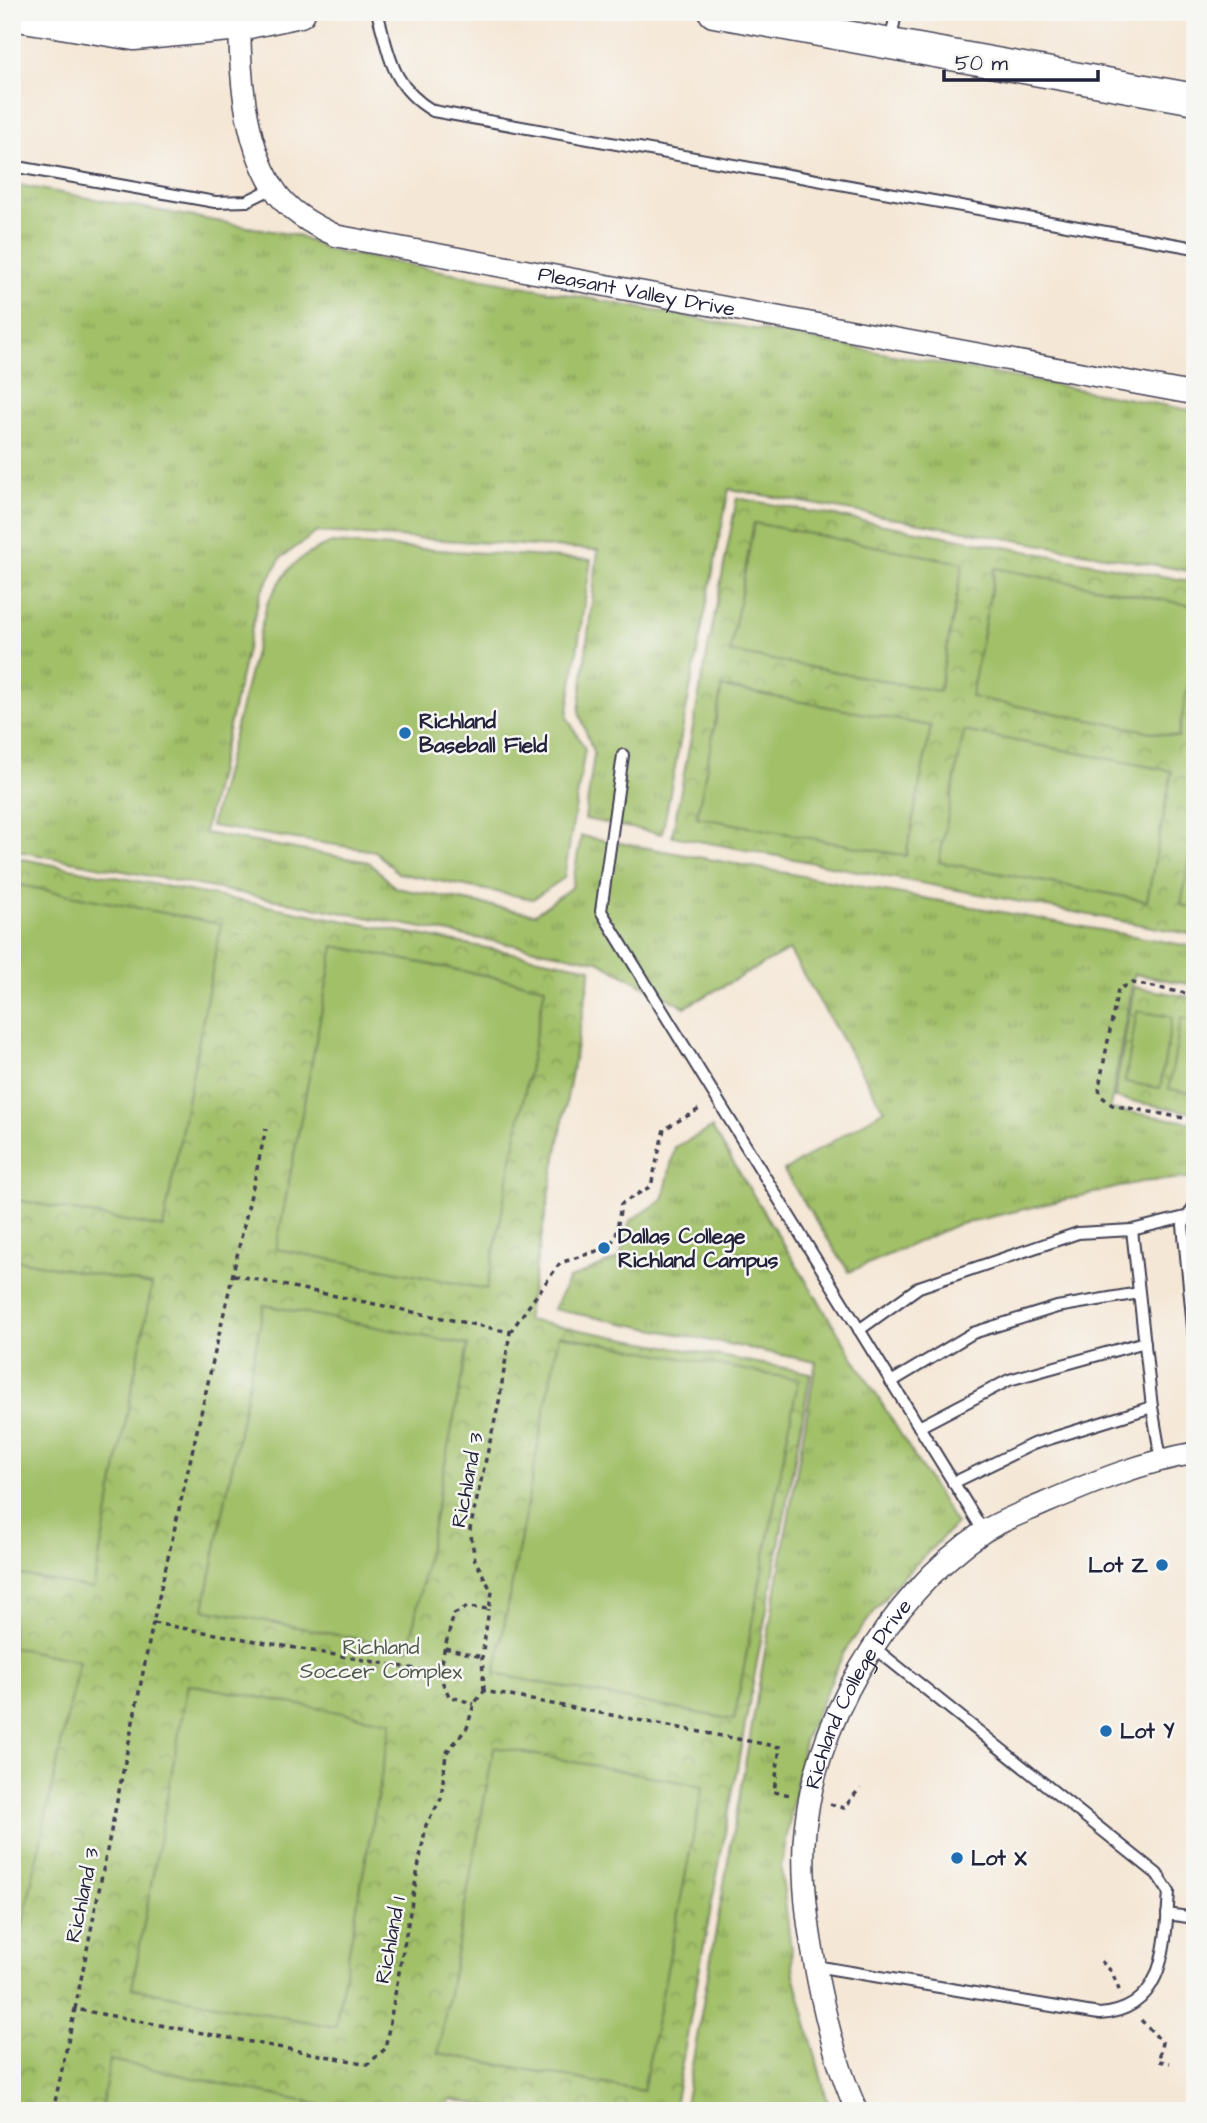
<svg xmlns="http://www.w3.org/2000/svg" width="1207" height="2123" font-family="'Architects Daughter',sans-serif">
<defs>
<pattern id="grass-tufts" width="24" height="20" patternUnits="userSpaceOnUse" patternTransform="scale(1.75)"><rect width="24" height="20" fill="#a1c067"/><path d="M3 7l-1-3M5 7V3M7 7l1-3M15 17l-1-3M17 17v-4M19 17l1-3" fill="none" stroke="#839c56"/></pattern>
<pattern id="park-crowns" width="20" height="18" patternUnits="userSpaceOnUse" patternTransform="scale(1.75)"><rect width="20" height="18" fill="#a1c067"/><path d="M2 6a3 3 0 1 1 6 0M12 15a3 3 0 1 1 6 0" fill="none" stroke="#839c56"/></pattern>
</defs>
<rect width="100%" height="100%" fill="#f6f6f2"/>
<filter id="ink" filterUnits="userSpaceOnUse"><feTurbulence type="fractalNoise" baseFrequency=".0143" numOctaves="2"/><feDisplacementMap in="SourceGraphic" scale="14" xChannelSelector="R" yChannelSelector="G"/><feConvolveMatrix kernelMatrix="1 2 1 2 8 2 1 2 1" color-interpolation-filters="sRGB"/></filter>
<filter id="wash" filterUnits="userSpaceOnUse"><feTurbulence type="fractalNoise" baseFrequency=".00686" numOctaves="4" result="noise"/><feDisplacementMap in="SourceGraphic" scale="28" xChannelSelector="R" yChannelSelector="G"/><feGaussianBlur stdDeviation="1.57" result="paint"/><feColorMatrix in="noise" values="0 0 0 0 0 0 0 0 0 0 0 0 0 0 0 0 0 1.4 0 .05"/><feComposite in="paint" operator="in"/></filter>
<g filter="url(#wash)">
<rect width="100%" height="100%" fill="#f5e7d6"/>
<g fill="url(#grass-tufts)" stroke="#627151" stroke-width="2">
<polygon points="12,184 299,236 328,250 1195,411 1195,572 729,489 662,834 585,819 594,755 579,712 598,550 317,532 281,558 260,594 204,833 369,862 396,888 535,914 572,887 581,836 1195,947 1195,985 1134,974 1110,1109 1195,1123 1195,1177 1141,1182 956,1225 849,1272 784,1171 884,1110 789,950 685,1007 598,961 12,850"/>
<polygon points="712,1128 956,1524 893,1587 844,1652 804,1741 781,1869 794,1974 830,2111 684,2111 816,1362 553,1309 569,1279 620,1258 630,1221 663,1200 675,1147"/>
</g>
<g fill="url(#park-crowns)" stroke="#627151" stroke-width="2">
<polygon points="737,498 1195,582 1195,935 672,836"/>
<polygon points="12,857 591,968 526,1320 811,1373 673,2111 511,2111 450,2099 448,2111 12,2111"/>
<polygon points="1134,987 1195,998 1195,1113 1114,1098"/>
</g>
<g fill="#a1c067" stroke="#627151" stroke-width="2">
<polygon points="754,523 963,563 939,691 730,652"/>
<path d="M332,543L591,560L567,717L585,749L564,878L533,899L398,873L375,851L211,826L267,604C285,570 296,556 332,543Z"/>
<polygon points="995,568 1195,606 1195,651 1178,737 971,697"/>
<polygon points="722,687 931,726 906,856 697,817"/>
<polygon points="964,731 1172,771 1147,901 939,862"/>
<polygon points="1195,830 1195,908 1181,905"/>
<polygon points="19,885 221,924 163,1228 12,1199 12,920"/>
<polygon points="334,946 545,987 487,1289 276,1249"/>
<polygon points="1137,1011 1172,1017 1160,1088 1125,1082"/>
<polygon points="1181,1018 1195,1020 1195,1093 1169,1089"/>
<polygon points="12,1259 152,1285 93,1589 12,1573"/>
<polygon points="264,1305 468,1345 409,1649 204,1609"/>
<polygon points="559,1335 798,1380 734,1720 495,1674"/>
<polygon points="12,1647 79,1661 14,1965 12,1965"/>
<polygon points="188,1684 391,1722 335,2027 132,1988"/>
<polygon points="494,1747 703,1786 643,2091 438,2053"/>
<polygon points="110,2060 321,2105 319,2111 101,2111"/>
</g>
</g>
<g filter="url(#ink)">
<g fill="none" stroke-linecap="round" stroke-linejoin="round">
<defs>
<g id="lane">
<path d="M377,12C390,56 391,86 433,111L1195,248"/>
<polyline points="891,40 896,12"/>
<polyline points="12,166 215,202 247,201 273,188"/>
<polyline points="623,755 601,911 984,1532"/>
<polyline points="1195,1204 1183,1225 1195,1348"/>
<polyline points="1132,1230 1185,1217"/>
<polyline points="859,1330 919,1287 1078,1233 1132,1230 1152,1407"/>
<polyline points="891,1382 973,1333 1057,1307 1139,1293"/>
<polyline points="919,1427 1009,1380 1145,1342"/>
<polyline points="953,1483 1033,1444 1152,1407 1161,1459"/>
<polyline points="1167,1914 1195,1918"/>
<path d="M815,1966L1099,2014C1166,2010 1165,1945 1169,1892L1157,1874L872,1646"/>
</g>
<g id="street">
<path id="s1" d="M240,12C239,69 243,138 273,187C287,211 313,225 337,236L1195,394"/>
<path id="s2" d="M857,2111C839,2072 829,2031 820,1990C810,1941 802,1893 804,1843C810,1728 888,1596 983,1532C1002,1520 1025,1512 1045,1503C1094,1482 1142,1462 1195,1453"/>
</g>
<g id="secondary">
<polyline points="714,12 1195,99"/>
<polyline points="12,15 134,35 240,25 300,12"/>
</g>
</defs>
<use href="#lane" stroke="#424052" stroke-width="14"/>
<use href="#street" stroke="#424052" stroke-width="24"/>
<use href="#secondary" stroke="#424052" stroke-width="33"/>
<g stroke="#424052" stroke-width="3.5" stroke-dasharray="5 5" stroke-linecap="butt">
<polyline points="1195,995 1133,983 1118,989 1099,1087 1100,1095 1112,1105 1195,1120"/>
<polyline points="234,1275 510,1332 499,1402 470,1529 475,1560 492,1592 489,1609 467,1607 454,1614 438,1673 153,1623 266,1129"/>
<polyline points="510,1332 560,1263 606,1248 616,1237 621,1204 651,1186 664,1129 703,1107"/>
<polyline points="445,1648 482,1657"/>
<polyline points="438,1673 449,1696 474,1704"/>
<polyline points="484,1690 482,1657 489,1609"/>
<polyline points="830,1804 844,1808 860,1788"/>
<polyline points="1101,1961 1112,1972 1121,1995"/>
<polyline points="75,2009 153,1623"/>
<polyline points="1141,2020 1162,2042 1159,2061 1170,2063"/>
<polyline points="53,2111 75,2009 368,2064 385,2049 426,1825 441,1799 446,1753 467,1728 474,1704 484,1691 780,1747 774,1792 791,1795"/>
</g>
<use href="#lane" stroke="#fff" stroke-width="10"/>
<use href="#street" stroke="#fff" stroke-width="21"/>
<use href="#secondary" stroke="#fff" stroke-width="30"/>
</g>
</g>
<g fill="#1f6fb2" stroke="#f6f6f2" stroke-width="2.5">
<circle cx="405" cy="733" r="7"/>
<circle cx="604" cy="1248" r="7"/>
<circle cx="1162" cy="1565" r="7"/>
<circle cx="1106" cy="1731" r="7"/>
<circle cx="957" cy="1858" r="7"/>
</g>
<g text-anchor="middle" stroke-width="5" stroke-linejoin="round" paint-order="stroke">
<g font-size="21" fill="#22223b" stroke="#f6f6f2">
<text dy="7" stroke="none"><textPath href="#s1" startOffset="567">Pleasant Valley Drive</textPath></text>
<text transform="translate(467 1480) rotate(-79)" y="7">Richland 3</text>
<text dy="7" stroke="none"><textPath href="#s2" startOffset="436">Richland College Drive</textPath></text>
<text transform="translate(82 1895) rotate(-78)" y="7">Richland 3</text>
<text transform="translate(390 1940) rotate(-79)" y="7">Richland 1</text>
</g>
<g font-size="21" font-weight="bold" fill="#22223b" stroke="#f6f6f2" text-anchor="start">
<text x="419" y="728">Richland<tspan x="419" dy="24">Baseball Field</tspan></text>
<text x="618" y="1243">Dallas College<tspan x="618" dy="24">Richland Campus</tspan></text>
<text x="1148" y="1572" text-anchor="end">Lot Z</text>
<text x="1120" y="1738">Lot Y</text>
<text x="971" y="1865">Lot X</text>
</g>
<g font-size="21" fill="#4e594a" stroke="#f6f6f2">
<text x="381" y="1654">Richland<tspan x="381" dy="24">Soccer Complex</tspan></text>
</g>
</g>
<rect width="1207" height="2123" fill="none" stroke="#f6f6f2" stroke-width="42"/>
<path d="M944 70v10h154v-10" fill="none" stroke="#22223b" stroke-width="3.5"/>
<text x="955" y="70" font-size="21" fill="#22223b" stroke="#f6f6f2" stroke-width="5" paint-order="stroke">50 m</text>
</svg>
